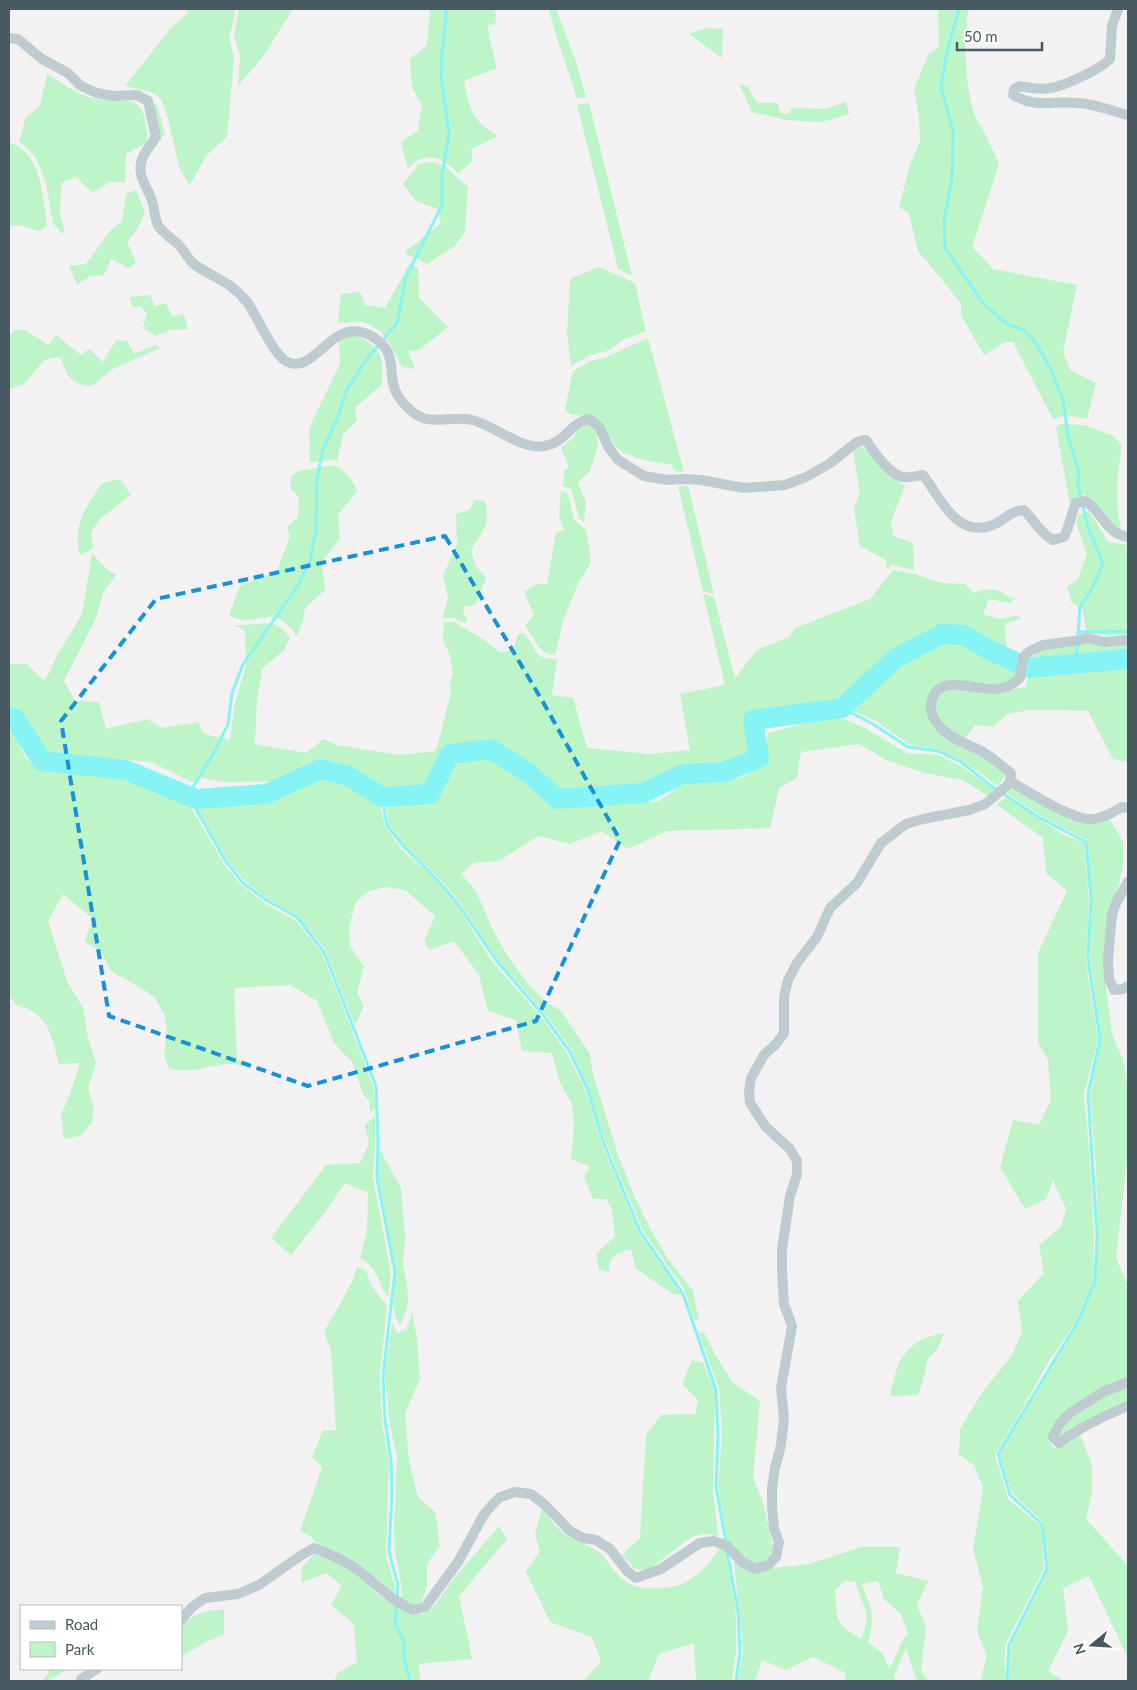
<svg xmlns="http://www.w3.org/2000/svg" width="1137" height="1690" font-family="Lato,sans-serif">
<rect width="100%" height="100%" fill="#f4f1f2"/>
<g fill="#bdf4c8" fill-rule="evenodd">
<polygon points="187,9 234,9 235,15 229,37 234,58 227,137 206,156 190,185 180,170 166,111 161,99 151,92 125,86 171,28 188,13"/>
<polygon points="239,9 293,9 262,58 238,86 240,56 234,35"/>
<path d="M430,9H494L496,15L495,24L488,25L489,37L497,68L464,81C470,110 471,120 498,136L471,149L473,161L458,173C443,157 423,150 408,169L401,142L418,131L422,105L412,87L410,59L427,45Z"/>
<path d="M549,9H556L575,59L586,97L577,98C568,68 556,39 549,9Z"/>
<polygon points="938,9 968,9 965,47 968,88 974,115 987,137 999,164 972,247 993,269 1077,285 1063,352 1070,370 1096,383 1087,419 1067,415 1053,419 1013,342 1005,342 984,355 961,315 961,303 918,251 909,213 899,207 910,165 920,141 919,117 914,89 929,53 939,47"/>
<polygon points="705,28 723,29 722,58 689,34"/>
<path d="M47,74C62,83 78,95 96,99C107,101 130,98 138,105C147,114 146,131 148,142L126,154L125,182H110L93,193L76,177L61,183L60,216L65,230L62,234L53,223L46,183L35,156L19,141L26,117L40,106Z"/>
<polygon points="739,84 748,87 757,103 777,103 781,113 788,114 792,108 824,109 846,102 849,114 822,122 786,120 752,112"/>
<polygon points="151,102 157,105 165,135 160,137"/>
<polygon points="589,103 632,276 618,269 577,105"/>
<path d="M9,143C41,150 44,200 47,226L39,231L20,225L9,226Z"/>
<polygon points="432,162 446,167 468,187 465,231 455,246 427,264 414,257 408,256 405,252 441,223 437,209 416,201 403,184 419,164"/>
<polygon points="136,190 145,213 136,231 127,242 136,262 129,268 111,259 104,275 90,276 77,285 69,266 86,264 110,231 122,221 126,194"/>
<path d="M410,263L418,268L419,298L448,327L419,350L408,351L415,369L402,367C394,351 385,329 366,323C357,321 347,323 338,323L341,294L360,292L365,305L385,308Z"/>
<polygon points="599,267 635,283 646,331 623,340 607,351 591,355 571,366 567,334 570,279"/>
<polygon points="150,295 155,306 166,303 172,317 184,314 188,329 170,330 156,336 143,328 147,313 140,306 132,307 130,297"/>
<path d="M14,330H25L49,345L56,335L81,355L89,349L103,362L116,340L127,341L134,354L156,345L160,348L111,370L92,386C69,384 68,376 60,357L44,360L24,384L9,389V338Z"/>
<path d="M353,334C381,346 384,356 382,384L355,408L357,421L343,434L337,461L333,460L310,462L309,428L340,364L339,339Z"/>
<path d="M648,338L684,472L675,471L671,464C660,464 624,456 618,449C601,429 603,414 571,415L565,409L573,371L590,361L604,358Z"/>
<path d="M1061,424L1085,425L1113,436L1122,446C1117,478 1114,496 1121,529C1118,528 1116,528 1113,526C1101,518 1088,476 1070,505L1056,427Z"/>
<polygon points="589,425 596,432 598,446 590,471 581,479 578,484 586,502 584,523 579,517 571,489 563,486 564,472 569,467 561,448 573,438 580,427"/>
<polygon points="861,447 870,451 889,476 905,486 891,521 893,536 913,543 914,570 892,565 887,570 886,560 860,546 854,508 860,493 853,452"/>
<path d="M332,465C345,469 352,479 357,491L338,515L340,538L322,562L325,590L305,608L303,621L297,636C271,598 256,632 229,615L240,586L277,571L290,536L287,527L298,517L299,498L290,488L292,475L299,471Z"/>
<path d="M120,479L131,495L101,518L91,532L93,549L80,555C72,526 86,506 102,483Z"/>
<polygon points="678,486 688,486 714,594 703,591"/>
<path d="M561,491L568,494L574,520L586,530L591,562L578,584L563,621L555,655C536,653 536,639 525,626L534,615L524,592L537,584H547L556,532L564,530L559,516Z"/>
<path d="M475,500L485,501C492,523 482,532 471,550L475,565L486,578L475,605L464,607L463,614L468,618L465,623L454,618H442L448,598L443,576L457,544L456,514L470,509Z"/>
<polygon points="1088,511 1094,518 1108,542 1128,545 1128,635 1102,635 1087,633 1082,608 1072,603 1067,587 1078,579 1087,554 1076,523 1079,515"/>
<path d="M92,553L106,569L116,575L103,593L96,618L64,681L75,701L99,702L106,729L148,719L161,728L198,722L204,734L230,740L234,707L246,665L245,631L235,625C258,626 275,615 290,638L284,650L262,669L257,700L255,744L306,753L324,739L336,745L400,755L436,751L451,693L450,682L453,675L450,655L443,640L444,622H454L483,639L499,652C514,653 514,647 518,634L524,633C537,648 533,660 557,659L552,695L573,698L587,748L651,754L690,750L680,694L725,685L703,594L714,597L735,678L757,650L789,637L795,628L870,599L893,570L914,574L942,583L965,584L973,593C985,589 994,587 1005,594C1010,597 1011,598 1016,598L1010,603L989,599L983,614L999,619L1017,616L1021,618L1005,624L1006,646L1018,656V661L966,631H941L894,655L841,706L745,718L754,753L743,755L722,768L679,769L640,789L590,793L560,791L530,764L507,749L484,741L458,745L446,752L424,785L382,790L356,772L338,764H317L281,781L225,782L203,778L192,782L151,762L44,753L19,715L9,713V664H27L43,680L50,672L55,659L82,614Z"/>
<path d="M944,636L964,637L987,653L1018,667L1015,678C1012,680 1008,683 1005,684C986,689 944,672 932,690C928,696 929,707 928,714L997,767L1005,775L998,786L961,760L937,749L910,745L876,721L846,708L899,661Z"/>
<path d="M1088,641L1128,642V656L1033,665L1029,661C1042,644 1068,644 1088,641Z"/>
<polygon points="1128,663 1128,762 1113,759 1088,711 1030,710 1007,714 993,727 975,725 964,740 947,729 935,716 937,693 944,688 1007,690 1026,687 1030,671"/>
<polygon points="829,716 844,719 863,727 907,753 939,755 961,766 996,791 990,797 962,780 924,773 886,760 859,744 801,752 797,778 779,788 770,828 667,831 628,849 602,831 570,844 538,836 499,861 474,863 461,874 476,891 493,930 509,958 528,984 546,1002 561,1011 590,1054 593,1074 617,1152 633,1193 650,1228 668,1259 693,1291 699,1320 694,1320 684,1289 643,1231 603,1136 588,1088 571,1049 544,1012 496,958 456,897 428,867 405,847 388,825 386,801 432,799 452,766 479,756 492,755 544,797 558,805 583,806 659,801 677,788 692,781 728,779 743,777 755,769 764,759 765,742 769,733"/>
<path d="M9,730L14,734L25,757L40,770L88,773L127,774L186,799L224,864L240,884L266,904L296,921L322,953L374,1088L375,1108L370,1113V1103L362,1092L353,1063L334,1043L317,1001L290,985L234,988L237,1060L249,1062L250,1066C242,1067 234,1063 226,1064C204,1066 193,1075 169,1068L164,1057L167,1029L164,1014L155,998L146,991L111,971L101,951L84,942L93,919L63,894L48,921L67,981L83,1008L88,1038L96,1063L88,1088L93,1106L92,1123L80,1136L64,1139L61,1114L69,1097L80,1063L59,1064C54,1046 50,1022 34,1012C20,1004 19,1011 9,995Z"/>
<path d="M323,774C348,779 358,786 379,801L385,827L403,851L428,872L454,901L491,960L543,1019L568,1055L587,1094L600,1140L639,1233L682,1295L673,1294L636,1269L631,1249C617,1253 609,1255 609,1272L599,1270L596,1254L615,1236L612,1209L606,1199H593L584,1177L590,1167L571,1159L574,1126L572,1104L559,1081L552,1053L522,1051L516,1020L488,1011L479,975L454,941L429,950L424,941L435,916L405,890L385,887L367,892L356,902L349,927L350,946L364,967L357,992L364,1006L355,1025L325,949L297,915L266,898L243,879L226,858L191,798L198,801L266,797Z"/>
<polygon points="1013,786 1072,820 1085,823 1109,818 1123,842 1123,865 1116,898 1105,979 1112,1034 1123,1060 1128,1088 1128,1150 1116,1258 1128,1286 1128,1379 1083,1401 1051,1437 1051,1444 1054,1448 1079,1432 1092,1465 1092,1494 1086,1519 1128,1566 1128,1655 1127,1656 1089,1576 1063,1588 1068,1631 1048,1671 1064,1681 1008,1681 1011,1645 1048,1568 1043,1522 1012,1493 999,1454 1079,1322 1096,1281 1098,1234 1096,1168 1090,1095 1101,1036 1090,958 1092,896 1087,840 1041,816 1007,793"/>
<polygon points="1006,797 1062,834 1084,843 1089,901 1086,963 1098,1039 1084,1094 1091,1171 1094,1237 1093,1282 1075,1323 1047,1364 1015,1422 995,1454 1008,1499 1041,1526 1044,1569 1005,1645 1005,1681 980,1681 987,1656 977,1631 983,1587 973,1549 983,1488 974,1465 959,1455 960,1429 983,1391 1011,1357 1022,1333 1018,1301 1044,1273 1039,1245 1061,1227 1066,1209 1053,1180 1046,1199 1025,1209 1000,1167 1013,1120 1039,1125 1051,1100 1048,1060 1038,1042 1038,953 1067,891 1046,873 1043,838 997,805"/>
<path d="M375,1116V1145L373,1177L391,1274L388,1297C377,1281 379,1269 360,1258L367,1230L368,1193L345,1183L323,1215L291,1255L271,1238L326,1165L360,1163L369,1144L365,1125Z"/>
<polygon points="380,1150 401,1188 405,1236 403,1266 407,1284 408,1300 407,1309 400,1326 396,1319 393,1305 396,1270 378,1176"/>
<polygon points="357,1267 366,1270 371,1285 387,1306 380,1376 382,1422 389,1463 386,1556 395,1586 395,1597 336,1552 317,1543 310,1536 300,1531 322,1468 312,1457 323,1430 336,1431 331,1350 324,1332 352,1282"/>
<polygon points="412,1312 417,1340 420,1379 405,1413 409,1461 418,1497 435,1512 440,1546 427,1564 427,1586 421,1603 414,1605 402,1600 401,1583 395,1553 394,1529 397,1458 389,1419 385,1373 392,1322 397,1333 407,1329"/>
<polygon points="698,1332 705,1334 715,1354 732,1382 760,1401 753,1478 763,1502 773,1547 770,1557 761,1563 752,1565 727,1541 718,1486 722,1433 719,1388"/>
<path d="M944,1333L937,1350L928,1358L923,1380L918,1395L890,1396C897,1360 905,1340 944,1333Z"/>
<polygon points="692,1360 703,1363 715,1391 713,1490 718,1536 704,1534 691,1537 659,1562 644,1571 634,1568 622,1555 640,1538 646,1435 661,1415 695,1414 698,1400 682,1384"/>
<polygon points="1128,1384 1128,1404 1061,1439 1057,1438 1071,1413"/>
<path d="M542,1508C548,1516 555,1526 562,1532C574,1542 591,1544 602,1555C610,1563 615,1575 625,1581C632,1587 642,1588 651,1588C684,1590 702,1575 720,1548L726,1552L736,1614V1653L732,1681H696L694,1643L659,1654L648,1681H583L601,1662L592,1637L550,1622L526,1572L540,1551L535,1534Z"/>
<path d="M499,1526L507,1539L459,1596L472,1659L419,1664L420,1681H334L338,1673L357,1662L354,1624L331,1605L342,1586L327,1573L301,1583L302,1567L314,1554C322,1557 330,1558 337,1562C366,1579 388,1612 423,1614L435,1605L455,1577Z"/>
<path d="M861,1547H900L896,1573L928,1581L917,1605L926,1627L921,1671L928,1681H917L906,1648L894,1676L896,1681H846L845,1673L813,1657L786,1670L762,1660L755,1681H738L743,1650L734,1562L746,1570L757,1573L771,1568L809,1564ZM846,1580L856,1582C860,1609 875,1607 861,1639C834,1622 837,1620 835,1590ZM878,1581L884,1599L901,1614L908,1633C899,1644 896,1657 889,1669L882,1653L868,1642C876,1617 871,1608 862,1584Z"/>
<path d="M224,1609V1634L206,1642L184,1655L181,1654V1626C192,1614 208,1610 224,1609Z"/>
<path d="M51,1669H68C59,1673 53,1681 42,1681Z"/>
</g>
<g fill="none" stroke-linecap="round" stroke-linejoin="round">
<g stroke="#86f4f5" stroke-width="3">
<polyline points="959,9 947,52 941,87 953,131 952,179 944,220 945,248 984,304 1007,324 1024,330 1035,342 1051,370 1063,400 1068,436 1079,473 1078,487 1089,530 1103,563 1092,589 1080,607 1076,664"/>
<polyline points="1078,632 1128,631"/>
<polyline points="842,708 873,724 908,747 938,751 961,762 990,785 1040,818 1086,842 1091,898 1088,959 1100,1039 1088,1094 1097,1235 1095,1281 1077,1323 998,1454 1010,1495 1042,1524 1047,1569 1009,1645 1007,1681"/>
<polyline points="382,797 387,826 405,848 428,870 455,900 496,960 544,1016 570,1052 588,1090 602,1139 640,1231 683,1294 716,1390 718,1434 716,1487 726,1542"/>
<polyline points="727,1551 738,1611 740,1652 736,1681"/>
<polyline points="410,1681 404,1658 404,1641 395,1624 398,1585 389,1552 392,1492 391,1461 385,1420 383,1376 395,1272 377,1178 378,1140 376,1086 324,952 297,917 266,900 242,882 225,860 188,795 215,751 228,724 232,693 243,664 299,584 310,561 316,530 317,479 323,449 336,422 346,392 365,361 397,323 406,277 442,205 442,175 449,133 441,76 442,51 445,31 446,9"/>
</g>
<polyline stroke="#86f4f5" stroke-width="20" points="9,717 15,719 42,761 126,770 196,799 266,794 321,769 348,776 382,797 430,794 450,754 491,749 530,774 557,799 643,793 683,774 724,772 759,758 753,720 842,708 896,658 942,634 964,635 989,650 1029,668 1128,659"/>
<g stroke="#beccd2" stroke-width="10">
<path d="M1118,9L1112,26L1110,59C1099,70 1066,85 1051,88C1041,90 1030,88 1020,86L1014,89L1013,95C1037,109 1053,100 1078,103C1096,104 1112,111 1128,115"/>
<path d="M9,38L18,39L42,59L68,73L81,86L97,93L113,96L137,95L148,101L156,137C151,146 143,152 141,163C138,176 147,187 151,198C155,207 154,220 159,227C165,234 172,239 179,245C185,251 188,260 195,265C216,279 230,281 247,302C258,316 273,358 290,363C318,371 334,313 373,337C401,354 385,376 398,396C405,406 412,414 423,418C439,423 457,416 472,420C496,426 520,450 545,446C566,442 570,423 589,419L599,427L609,448L618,460L644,476L668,480L685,479L701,480L744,488L785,485L806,477L829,464L857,442L866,440C874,451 889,475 903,477C908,478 917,476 923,475C941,498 956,539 993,525C1005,520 1010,511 1024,510C1034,520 1040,533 1053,540L1064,537C1070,526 1071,514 1076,503L1085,501C1103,511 1104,533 1128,537"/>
<path d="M1010,781C1028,791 1074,822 1094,819C1104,818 1113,812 1122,807L1128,808"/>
<polyline points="1128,882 1116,903 1112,915 1108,960 1109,979 1114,990 1123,989 1128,986"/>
<path d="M1128,1382L1103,1392L1070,1413L1060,1423L1053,1437L1059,1443C1080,1427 1104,1416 1128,1406"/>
<path d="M181,1620L191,1608L205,1598L238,1594L259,1585L300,1556L314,1548C330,1554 346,1561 359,1571C377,1585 392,1601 413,1610L425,1607L458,1562L483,1516L491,1506L500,1497L515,1492L531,1494L544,1504L570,1531L583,1538L596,1540L610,1549L627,1571L636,1578L661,1569L700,1543L714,1541L727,1546L742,1562L755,1569L768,1565L776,1557L779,1542L774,1529L772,1506V1488L775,1468L781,1445L784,1418L781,1388L792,1326L784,1304L782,1271V1249L790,1196L797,1174V1161L790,1149L766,1127L750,1103L749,1091L751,1078L764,1055L776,1044L784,1033V997L788,980L797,963L817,937L830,908L857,883L881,843L906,824L923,819L969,810L985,804L1007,786L1010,781L1011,773C1002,766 993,758 983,752C970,745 955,741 943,730C935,722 928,713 932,700C939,673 977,691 996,689C1005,688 1014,684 1020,678L1023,657L1030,651L1043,645L1074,641L1087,638L1104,642L1128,640"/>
<polyline points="81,1681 81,1679 97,1669"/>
</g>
</g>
<path fill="none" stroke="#1592d9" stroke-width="4" stroke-dasharray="10 6" stroke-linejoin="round" d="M445,536L543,702L620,840L536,1021L308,1086L109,1016L61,721L156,599Z"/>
<rect width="1137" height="1690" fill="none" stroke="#475a61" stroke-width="20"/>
<rect x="20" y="1605" width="162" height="65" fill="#ffffff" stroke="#b5bdc0"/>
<rect x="30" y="1621" width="25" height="8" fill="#beccd2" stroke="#b5bdc0"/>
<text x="65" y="1630" font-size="15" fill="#475a61">Road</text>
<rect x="30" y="1642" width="25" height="15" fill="#bdf4c8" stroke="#b5bdc0"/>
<text x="65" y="1655" font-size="15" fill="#475a61">Park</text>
<g transform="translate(1092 1645) rotate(252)" stroke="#ffffff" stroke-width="4" paint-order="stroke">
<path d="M0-4L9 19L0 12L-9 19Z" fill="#475a61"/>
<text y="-8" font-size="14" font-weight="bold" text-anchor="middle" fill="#475a61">N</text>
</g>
<path d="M957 42v8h85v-8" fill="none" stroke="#475a61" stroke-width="2.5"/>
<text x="964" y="42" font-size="15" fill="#475a61" stroke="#ffffff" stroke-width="4" paint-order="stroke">50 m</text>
</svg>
